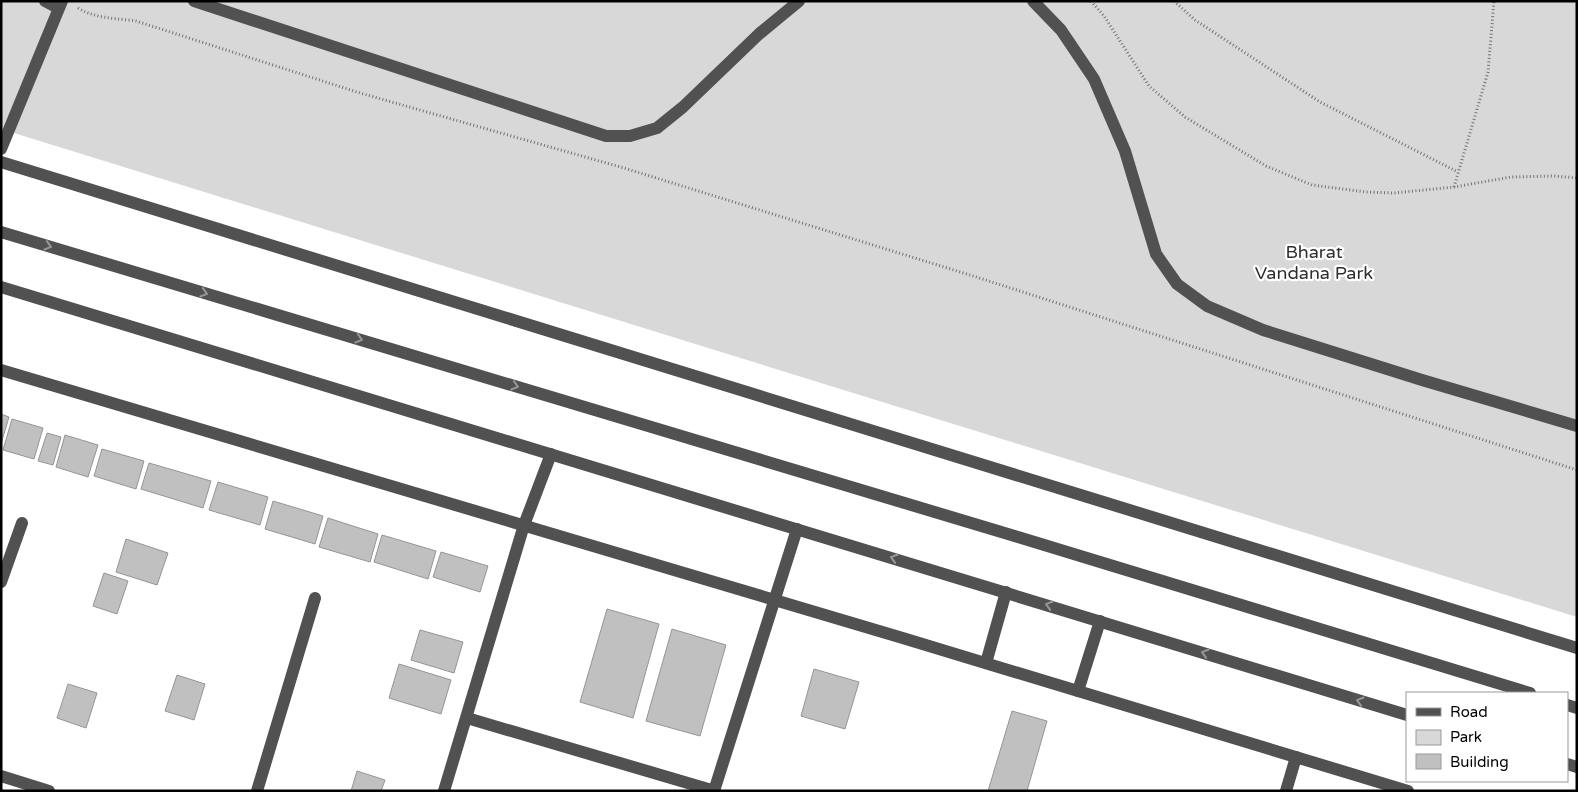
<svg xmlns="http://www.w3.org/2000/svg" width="1578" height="792" font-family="'Varela Round',sans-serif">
<rect width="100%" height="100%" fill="#fff"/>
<polygon fill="#d8d8d8" points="1,1 1577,1 1577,617 1,129"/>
<g fill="#c0c0c0" stroke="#959595">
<polygon points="1,414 9,417 1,444"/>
<polygon points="12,419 43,428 34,459 3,450"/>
<polygon points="47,433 61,437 53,465 38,461"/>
<polygon points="65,435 98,445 88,477 56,467"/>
<polygon points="102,449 144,461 136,489 94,476"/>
<polygon points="149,463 211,481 203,508 141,489"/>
<polygon points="218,482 268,497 260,525 209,510"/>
<polygon points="273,501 323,516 315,544 265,529"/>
<polygon points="328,518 378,534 370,562 319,547"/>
<polygon points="382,535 436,551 428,579 374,562"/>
<polygon points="126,539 168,553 157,585 116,572"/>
<polygon points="441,552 488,566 480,592 433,577"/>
<polygon points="104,573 128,581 117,614 93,606"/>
<polygon points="607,609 659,624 633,718 580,702"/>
<polygon points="672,629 726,645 700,736 646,721"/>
<polygon points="420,630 463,642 454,673 411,660"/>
<polygon points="399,664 451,680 441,714 389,698"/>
<polygon points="814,669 859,682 845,729 801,716"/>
<polygon points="177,675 205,684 194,720 165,711"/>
<polygon points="68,684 97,693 86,728 57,718"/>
<polygon points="1012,711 1047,721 1027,791 988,791"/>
<polygon points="357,771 385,780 381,791 351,791"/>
</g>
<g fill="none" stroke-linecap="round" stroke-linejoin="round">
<g stroke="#737373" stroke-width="3" stroke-dasharray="1 2.5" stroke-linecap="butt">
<polyline points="1091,1 1104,16 1149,86 1185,117 1266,166 1312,185 1366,192 1394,193 1454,187 1511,177 1554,176 1577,178"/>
<polyline points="1174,1 1195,20 1320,102 1458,172"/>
<path d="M78,8C96,19 116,18 136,21L360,93L624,168L970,275L1577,470"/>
<polyline points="1454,187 1488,72 1494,1"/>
</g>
<g stroke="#515151" stroke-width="12">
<polyline points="45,1 58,8"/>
<polyline points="194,1 606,136 630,136 657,128 683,107 759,34 799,1"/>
<polyline points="1033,1 1061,30 1094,79 1125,151 1156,254 1177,284 1207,306 1263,330 1422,380 1577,426"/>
<polyline points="1,149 62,1"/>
<polyline points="1,162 1577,648"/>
<polyline points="1,232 1018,537 1530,693"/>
<polyline points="1,287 1407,715"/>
<polyline points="1,370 906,639 1408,791"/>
<polyline points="1,582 22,523"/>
<polyline points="986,663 1006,592"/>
<polyline points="1078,691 1100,621"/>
<polyline points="1567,705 1577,708"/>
<polyline points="467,718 715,791"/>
<polyline points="1567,764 1577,767"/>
<polyline points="1,776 49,791"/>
<polyline points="257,791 315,598"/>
<polyline points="444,791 524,525 551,454"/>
<polyline points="714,791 797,529"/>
<polyline points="1286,791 1296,757"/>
</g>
</g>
<defs><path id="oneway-chevron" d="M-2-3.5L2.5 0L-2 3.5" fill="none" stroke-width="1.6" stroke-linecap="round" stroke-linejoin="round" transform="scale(1.25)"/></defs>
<g stroke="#979797">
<use href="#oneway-chevron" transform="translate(48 246) rotate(17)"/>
<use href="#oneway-chevron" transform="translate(204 293) rotate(17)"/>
<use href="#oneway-chevron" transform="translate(359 339) rotate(17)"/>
<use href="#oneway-chevron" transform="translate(515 386) rotate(17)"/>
<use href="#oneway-chevron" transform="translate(894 558) rotate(-163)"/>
<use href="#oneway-chevron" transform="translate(1049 605) rotate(-163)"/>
<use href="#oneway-chevron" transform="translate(1205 653) rotate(-163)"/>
<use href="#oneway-chevron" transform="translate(1360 701) rotate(-163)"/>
</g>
<g text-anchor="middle" stroke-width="4.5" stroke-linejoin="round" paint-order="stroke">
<g font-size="18" fill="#2f2f2f" stroke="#fff">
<text x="1314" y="258">Bharat<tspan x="1314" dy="21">Vandana Park</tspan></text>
</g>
</g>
<rect width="1578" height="792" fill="none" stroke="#000000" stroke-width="5"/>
<rect x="1406" y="692" width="162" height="90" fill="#ffffff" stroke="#999999"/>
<rect x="1416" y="708" width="25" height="8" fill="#515151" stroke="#999999"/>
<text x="1450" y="717" font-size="15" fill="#000000">Road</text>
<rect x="1416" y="730" width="25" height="15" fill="#d8d8d8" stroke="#999999"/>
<text x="1450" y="742" font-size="15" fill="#000000">Park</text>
<rect x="1416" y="754" width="25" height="15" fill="#c0c0c0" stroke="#999999"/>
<text x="1450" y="767" font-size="15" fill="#000000">Building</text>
</svg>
